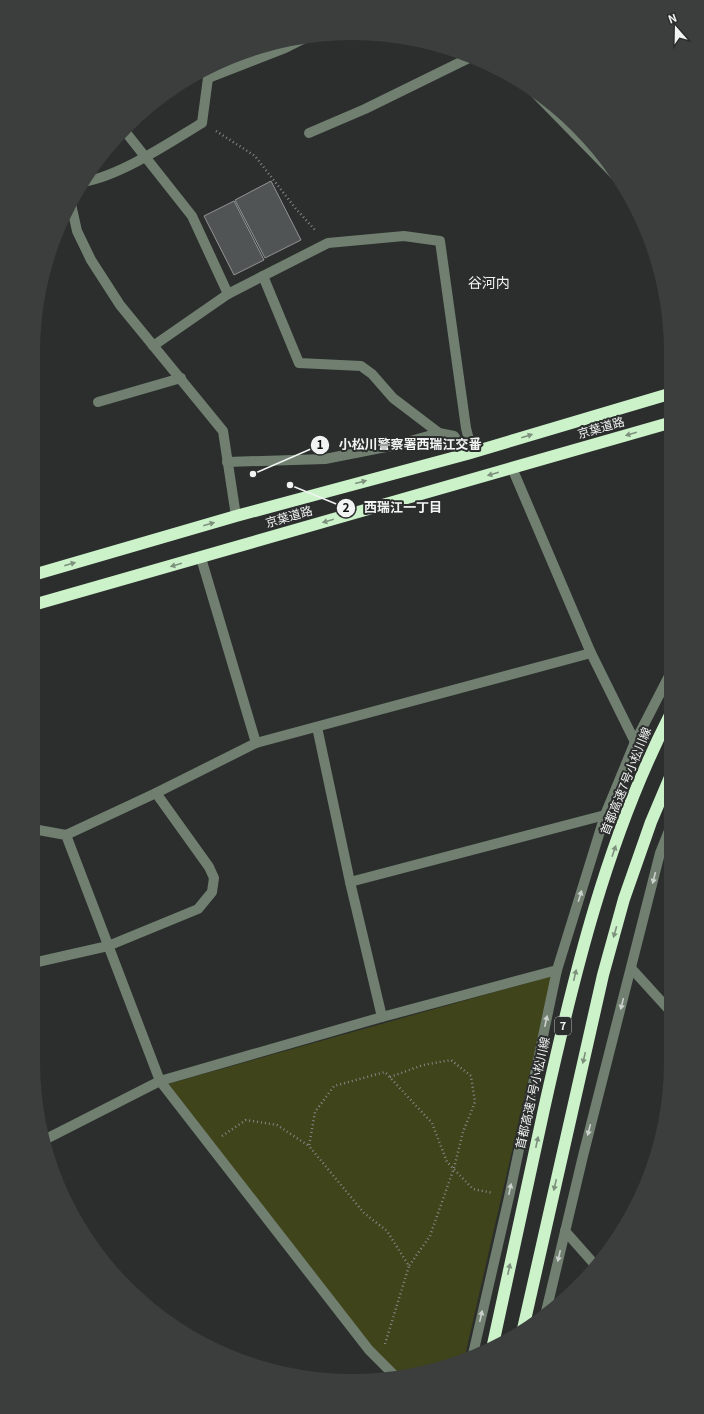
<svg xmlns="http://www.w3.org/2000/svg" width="704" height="1414" font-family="Georgia,'Noto Sans JP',serif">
<rect width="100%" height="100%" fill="#2b2e2d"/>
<polygon fill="#3f441a" points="552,976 465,1356 400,1376 372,1347 168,1084"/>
<g fill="#505454" stroke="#909495">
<polygon points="271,181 301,240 265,258 235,200"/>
<polygon points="234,201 264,260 234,275 204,216"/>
</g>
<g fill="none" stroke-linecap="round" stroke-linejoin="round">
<g stroke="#868888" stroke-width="2.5" stroke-dasharray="1 3" stroke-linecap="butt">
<polyline points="216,131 255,156 296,209 316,231"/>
<polyline points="390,1077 423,1065 451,1060 471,1076 475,1102 463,1132 454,1168 430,1236 409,1266"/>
<polyline points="222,1136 246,1120 277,1125 309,1146"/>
<polyline points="385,1344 409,1266 387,1231 364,1213 309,1146 315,1112 334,1086 385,1072 432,1123 447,1162 473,1189 493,1193"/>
</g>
<g stroke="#707f6f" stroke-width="10">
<polyline points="208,78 285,48 305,38"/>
<polyline points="534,92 616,176"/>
<polyline points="124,130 192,216 228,294"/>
<polyline points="309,133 365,109 471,57"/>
<path d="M83,182C120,176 169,143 202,123L208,78L207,69"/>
<polyline points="71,204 77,231 91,260 120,305 223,431 236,516"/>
<polyline points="263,276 328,243 404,236 440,241 466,428 472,452"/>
<polyline points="153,346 228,294 263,276 299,363 361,366 372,374 393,398 439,433 454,436 467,454"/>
<polyline points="98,402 181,378"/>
<polyline points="227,462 325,459 396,445 439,433"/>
<polyline points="512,468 591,653 635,742"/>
<polyline points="201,558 256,743"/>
<polyline points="317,727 350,882 382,1017"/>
<polyline points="33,829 66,835 160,1081 369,1350 396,1377"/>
<polyline points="66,835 156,793 256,743 591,653"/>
<polyline points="350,882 605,815"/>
<polyline points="33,963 108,946 198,909 212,892 214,878 209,867 156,793"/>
<polyline points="631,968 671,1012"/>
<polyline points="46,1139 160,1081 382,1017 557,970"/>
<polyline points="565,1231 596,1266"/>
<polyline points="545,1316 583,1156 660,853 670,828"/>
<polyline points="473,1354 509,1197 557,970 605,815 635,742 670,674"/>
</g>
<g stroke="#ccf2ca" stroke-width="12">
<polyline points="33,575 236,516 467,454 669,394"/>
<polyline points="33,605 669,423"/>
<polyline points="523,1329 603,975 624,899 651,822 670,777"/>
<path d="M492,1349C509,1269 527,1189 544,1109C574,974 607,838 670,715"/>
</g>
</g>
<defs><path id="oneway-solid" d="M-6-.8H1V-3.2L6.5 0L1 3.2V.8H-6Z"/></defs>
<g fill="#7c907c">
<use href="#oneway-solid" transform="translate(631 434) rotate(164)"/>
<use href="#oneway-solid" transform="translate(527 436) rotate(-17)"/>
<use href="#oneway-solid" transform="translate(493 474) rotate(164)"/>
<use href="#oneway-solid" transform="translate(361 482) rotate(-15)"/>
<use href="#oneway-solid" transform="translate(328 521) rotate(164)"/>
<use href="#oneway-solid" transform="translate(209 524) rotate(-16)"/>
<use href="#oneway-solid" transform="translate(70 564) rotate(-16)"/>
<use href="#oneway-solid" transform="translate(176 565) rotate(164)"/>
<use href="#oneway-solid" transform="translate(614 851) rotate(-71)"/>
<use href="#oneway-solid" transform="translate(615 932) rotate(106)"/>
<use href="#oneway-solid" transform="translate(575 975) rotate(-77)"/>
<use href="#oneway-solid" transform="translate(584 1058) rotate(103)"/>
<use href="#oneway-solid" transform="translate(537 1142) rotate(-78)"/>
<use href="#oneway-solid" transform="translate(555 1185) rotate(103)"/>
<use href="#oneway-solid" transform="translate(509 1269) rotate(-78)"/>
</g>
<g fill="#cbd1cc">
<use href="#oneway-solid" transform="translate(654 878) rotate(104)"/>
<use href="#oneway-solid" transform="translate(580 896) rotate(-73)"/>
<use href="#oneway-solid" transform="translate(622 1004) rotate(104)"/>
<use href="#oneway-solid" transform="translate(546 1021) rotate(-78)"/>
<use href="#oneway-solid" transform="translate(589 1130) rotate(104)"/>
<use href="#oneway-solid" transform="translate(510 1189) rotate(-78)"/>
<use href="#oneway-solid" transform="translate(559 1256) rotate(103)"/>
<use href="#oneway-solid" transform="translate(481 1316) rotate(-77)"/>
</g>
<g text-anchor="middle" stroke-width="4" stroke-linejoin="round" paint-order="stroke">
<rect fill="#2b2e2d" stroke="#b6b9b8" stroke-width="1" x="555" y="1017" width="16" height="18" rx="3"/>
<g font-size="11" font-weight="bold" fill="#f2f4f4">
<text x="563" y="1030">7</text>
</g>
<g font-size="12" fill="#f2f4f4" stroke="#2b2e2d">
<text transform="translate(601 428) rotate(-16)" y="4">京葉道路</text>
<text transform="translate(289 517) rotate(-16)" y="4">京葉道路</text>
<text transform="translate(626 781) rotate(-68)" y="4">首都高速7号小松川線</text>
<text transform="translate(533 1093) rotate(-77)" y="4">首都高速7号小松川線</text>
</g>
<g font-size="14" fill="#f2f4f4" stroke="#2b2e2d">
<text x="489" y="288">谷河内</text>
</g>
</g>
<path d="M0 0H704V1414H0ZM352 40H352A312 312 0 0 1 664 352V1062A312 312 0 0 1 352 1374H352A312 312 0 0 1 40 1062V352A312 312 0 0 1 352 40Z" fill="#3b3e3d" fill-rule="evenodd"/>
<path fill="none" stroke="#f2f4f4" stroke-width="1.5" d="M253 474L320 445M290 485L346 508"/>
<g fill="#f2f4f4" stroke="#2b2e2d" stroke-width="1.5">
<circle cx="253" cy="474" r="4"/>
<circle cx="290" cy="485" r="4"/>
<circle cx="320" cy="445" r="10"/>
<circle cx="346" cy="508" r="10"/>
</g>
<g font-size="12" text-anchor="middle" font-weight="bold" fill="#111">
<text x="320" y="449">1</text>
<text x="346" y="512">2</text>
</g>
<g font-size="13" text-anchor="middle" font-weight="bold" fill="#f2f4f4" stroke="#2b2e2d" stroke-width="4" stroke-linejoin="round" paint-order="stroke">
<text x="410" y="449">小松川警察署西瑞江交番</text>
<text x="403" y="512">西瑞江一丁目</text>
</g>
<g transform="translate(676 28) rotate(340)" stroke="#2b2e2d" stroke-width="3" paint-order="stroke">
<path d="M0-3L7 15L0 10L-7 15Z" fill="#f2f4f4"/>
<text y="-6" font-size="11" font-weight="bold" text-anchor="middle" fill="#f2f4f4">N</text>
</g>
</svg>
